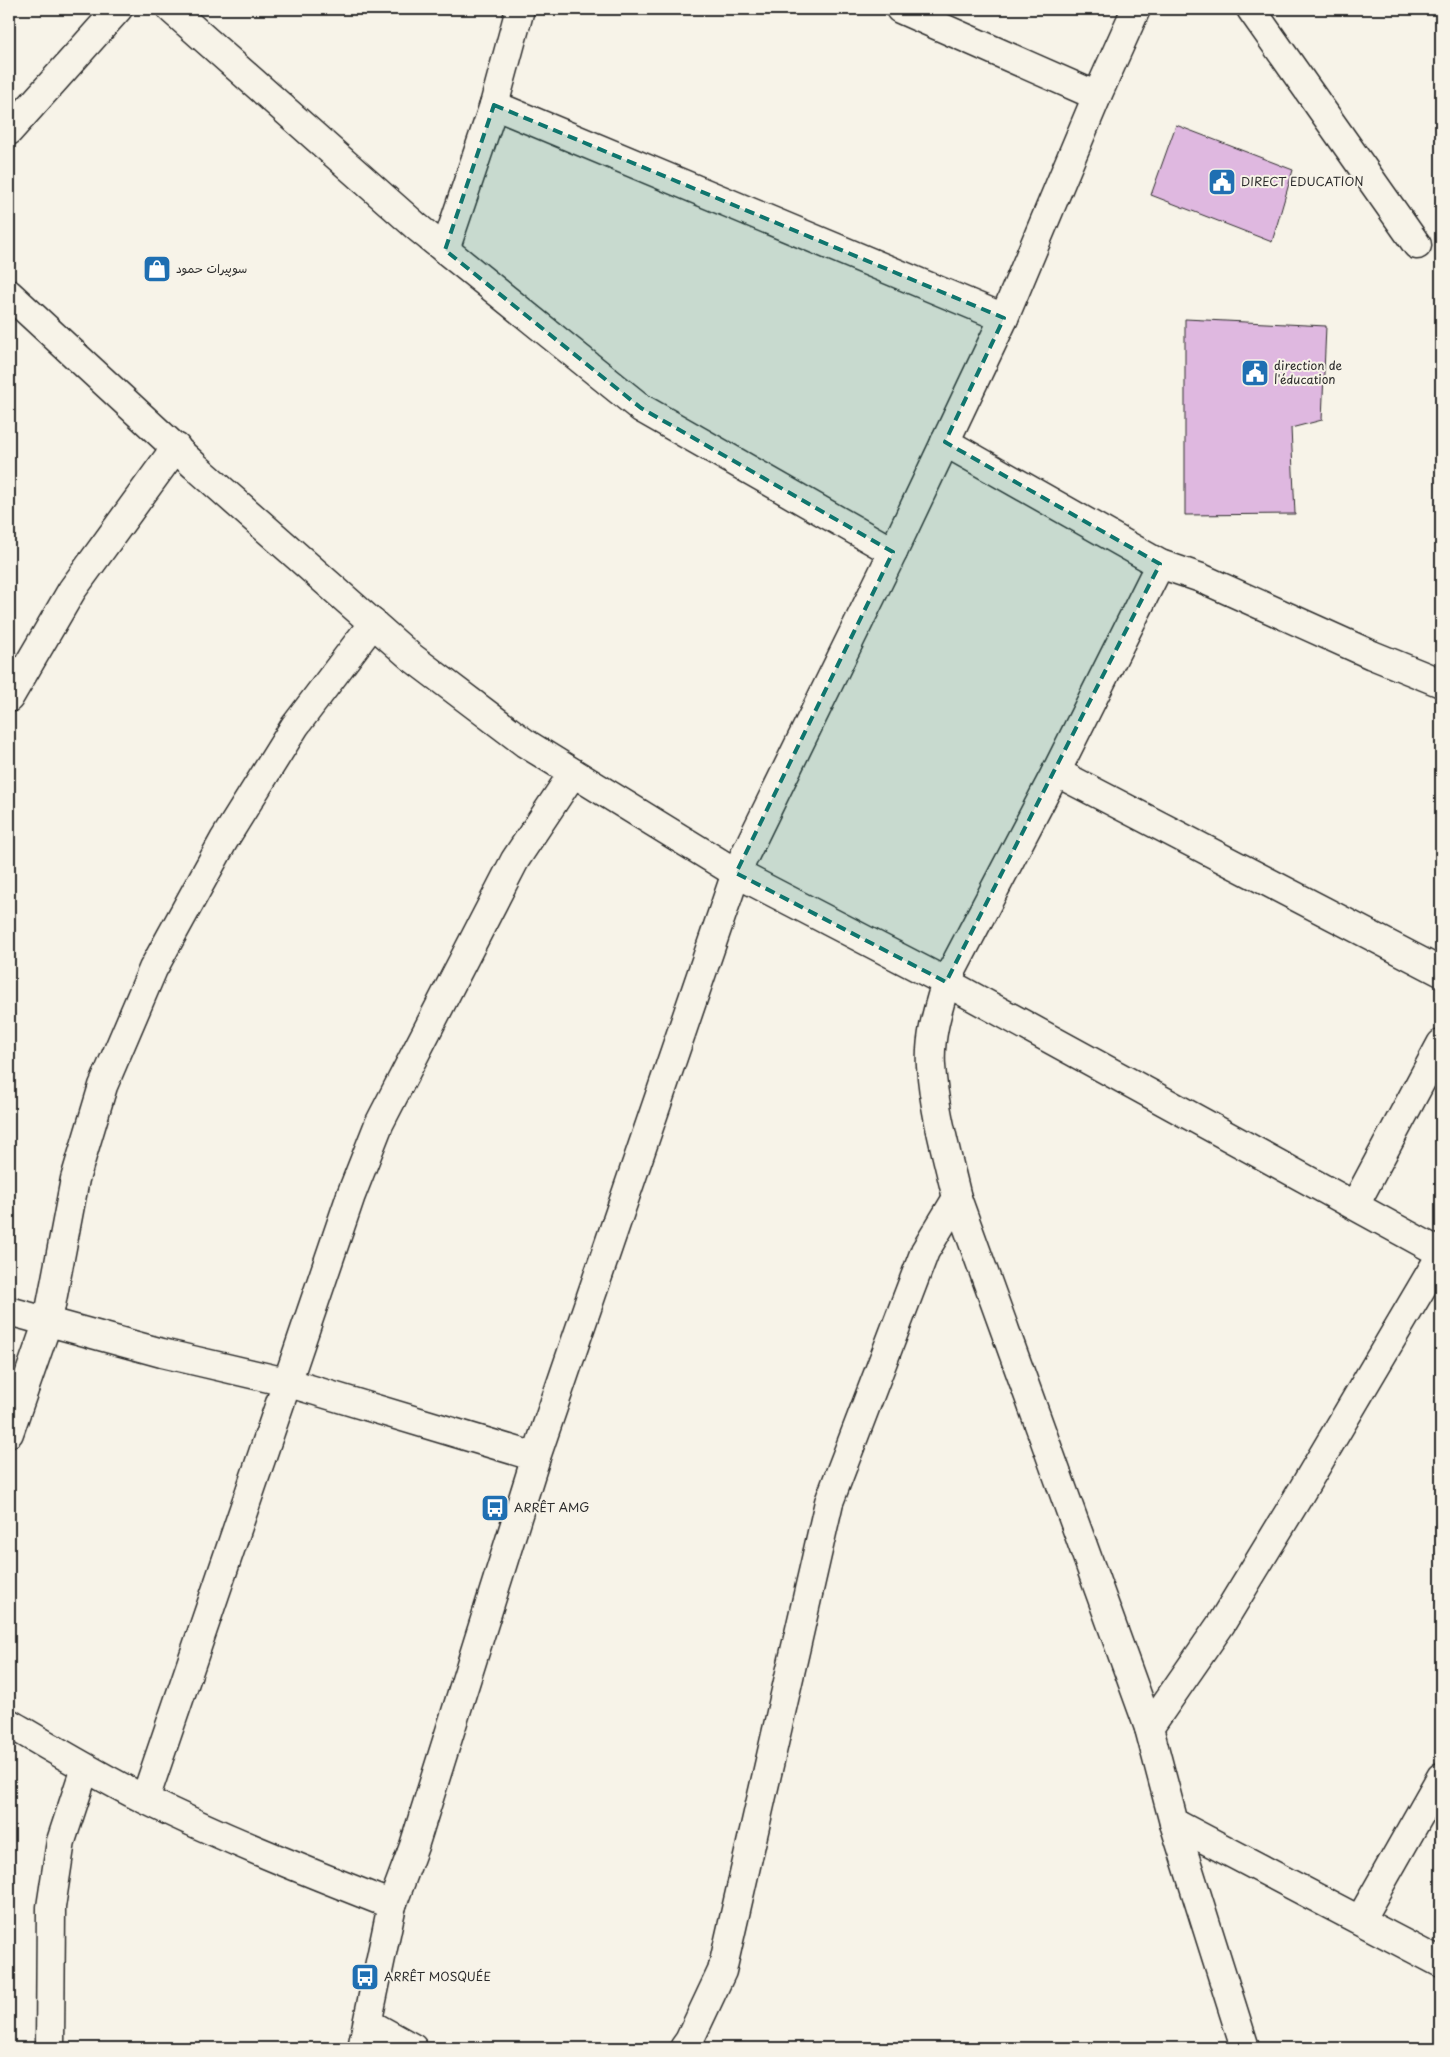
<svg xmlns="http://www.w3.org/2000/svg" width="1450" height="2057" font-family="'Playpen Sans','Playpen Sans Arabic',sans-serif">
<rect width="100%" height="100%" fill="#f7f3e8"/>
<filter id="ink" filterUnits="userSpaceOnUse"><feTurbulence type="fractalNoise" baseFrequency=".02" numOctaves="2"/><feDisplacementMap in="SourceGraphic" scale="10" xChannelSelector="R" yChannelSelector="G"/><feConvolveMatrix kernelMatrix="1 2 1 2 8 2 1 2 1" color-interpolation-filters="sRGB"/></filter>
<g filter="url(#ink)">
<g fill="#dfb8e0" stroke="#2b2b2b">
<polygon points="1176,125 1293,170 1272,242 1151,195"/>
<polygon points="1185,319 1326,326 1322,420 1291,428 1295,514 1185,515"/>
</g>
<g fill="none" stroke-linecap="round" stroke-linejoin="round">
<defs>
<g id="street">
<polyline points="171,9 417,227 641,408 893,552"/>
<polyline points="900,9 1097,96"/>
<polyline points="1251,9 1417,245"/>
<polyline points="494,105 1004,318"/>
<polyline points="9,131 118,9"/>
<polyline points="445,250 494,105 520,9"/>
<polyline points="945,442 1160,564 1201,578 1372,655 1441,683"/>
<path d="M1160,564L1056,772L946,982C938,1009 929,1037 931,1066C934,1111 947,1155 957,1198L1149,1728L1174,1823L1245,2048"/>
<polyline points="9,698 72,590 176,447"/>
<polyline points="1056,772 1441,972"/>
<polyline points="1355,1205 1441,1044"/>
<polyline points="9,1311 162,1353 286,1382 536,1457"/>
<polyline points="9,1433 48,1321 75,1179 103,1086 153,969 224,840 295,726 373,623"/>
<path d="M9,1723C53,1749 98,1776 144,1799C225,1839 308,1872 392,1905"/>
<polyline points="1149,1728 1221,1624 1297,1499 1441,1255"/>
<polyline points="145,1799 351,1195 379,1124 515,860 573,773"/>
<polyline points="1174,1823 1441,1963"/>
<polyline points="1360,1920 1441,1777"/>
<polyline points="368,2023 413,2048"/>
<polyline points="50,2048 51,1907 61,1841 85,1768"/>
<polyline points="362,2048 392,1905 414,1846 536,1457 736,873 893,552 1004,318 1097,96 1136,9"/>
<polyline points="684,2048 689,2041 722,1971 829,1502 925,1251 957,1198"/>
</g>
<polyline id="secondary" points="9,294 195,466 410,656 525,743 736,873 946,982 1441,1253"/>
</defs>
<use href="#street" stroke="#2b2b2b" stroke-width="31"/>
<use href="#secondary" stroke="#2b2b2b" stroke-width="31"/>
<use href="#street" stroke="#f7f3e8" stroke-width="28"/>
<use href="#secondary" stroke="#f7f3e8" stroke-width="28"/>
</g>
</g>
<path fill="#0f766e" fill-opacity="0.2" stroke="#0f766e" stroke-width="4" stroke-dasharray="10 6" stroke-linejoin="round" d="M494,105L1004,318L945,442L1160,564L946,982L736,873L893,552L641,408L445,250Z"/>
<defs>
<symbol id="civic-square" viewBox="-11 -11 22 22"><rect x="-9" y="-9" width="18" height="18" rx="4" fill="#1f6fb2" stroke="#f7f3e8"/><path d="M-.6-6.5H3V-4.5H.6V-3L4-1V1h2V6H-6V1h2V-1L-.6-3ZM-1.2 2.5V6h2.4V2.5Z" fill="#fff"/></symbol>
<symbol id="shop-square" viewBox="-11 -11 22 22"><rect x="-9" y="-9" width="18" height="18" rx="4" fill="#1f6fb2" stroke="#f7f3e8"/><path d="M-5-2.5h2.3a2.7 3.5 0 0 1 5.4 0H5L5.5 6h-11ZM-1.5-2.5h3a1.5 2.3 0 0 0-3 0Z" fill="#fff"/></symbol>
<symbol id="bus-square" viewBox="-11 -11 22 22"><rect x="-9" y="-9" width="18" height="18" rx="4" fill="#1f6fb2" stroke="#f7f3e8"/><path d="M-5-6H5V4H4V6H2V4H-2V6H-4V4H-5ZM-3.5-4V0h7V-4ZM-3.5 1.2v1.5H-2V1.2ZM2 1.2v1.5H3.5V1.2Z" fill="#fff"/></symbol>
</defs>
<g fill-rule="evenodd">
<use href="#civic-square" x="1206" y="166" width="32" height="32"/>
<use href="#shop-square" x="141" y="253" width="32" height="32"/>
<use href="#civic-square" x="1239" y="357" width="32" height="32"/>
<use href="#bus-square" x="479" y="1492" width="32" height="32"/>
<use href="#bus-square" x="349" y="1961" width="32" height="32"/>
</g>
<g text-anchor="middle" stroke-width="4" stroke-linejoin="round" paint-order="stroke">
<g font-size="12" fill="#2b2b2b" stroke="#f7f3e8" text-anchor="start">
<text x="1241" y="186">DIRECT EDUCATION</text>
<text x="176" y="273">سوپيرات حمود</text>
<text x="1274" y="370">direction de<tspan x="1274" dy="14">l'éducation</tspan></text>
<text x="514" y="1512">ARRÊT AMG</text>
<text x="384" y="1981">ARRÊT MOSQUÉE</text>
</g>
</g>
<rect width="1450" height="2057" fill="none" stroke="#f7f3e8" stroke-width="30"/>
<rect x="15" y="15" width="1420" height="2027" fill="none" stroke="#2b2b2b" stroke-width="2" filter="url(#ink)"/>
</svg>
